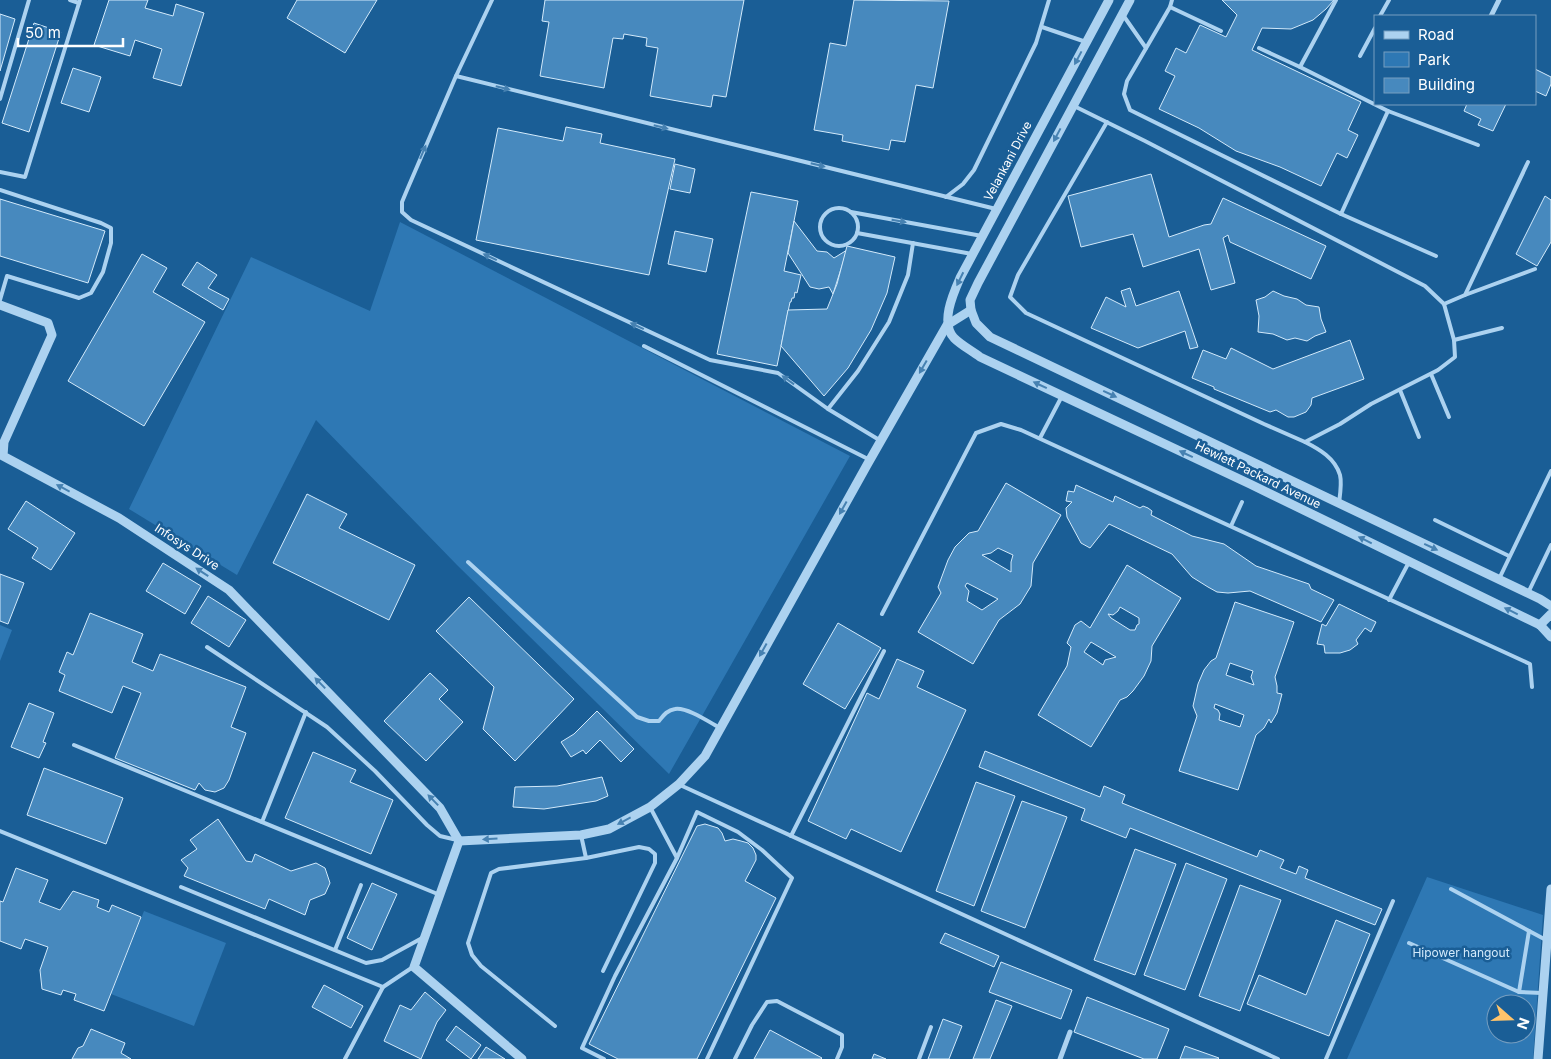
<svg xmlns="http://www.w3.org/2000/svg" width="1551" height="1059" font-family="Inter,sans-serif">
<rect width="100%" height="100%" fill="#1a5e96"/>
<g fill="#2e78b4" fill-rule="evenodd">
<polygon points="400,222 850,456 669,774 457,565 316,420 237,575 129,509 251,257 370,311"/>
<polygon points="0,625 12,630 0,661"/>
<path d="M1427,877L1543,915L1533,1059H1347ZM1496,1004H1526V1034H1496Z"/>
<polygon points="144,911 226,943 194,1026 111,994"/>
</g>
<g fill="#4789be" stroke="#d3eafb" fill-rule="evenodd">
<polygon points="109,0 148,0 145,8 173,16 176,4 204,13 181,86 153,78 162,49 135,40 130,56 94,45"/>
<polygon points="297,0 377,0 345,53 287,18"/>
<polygon points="545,0 744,0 726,97 713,95 711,107 650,96 658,48 646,46 647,38 624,34 623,39 613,38 604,88 540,76 549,22 542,21"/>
<polygon points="854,0 949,1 933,88 916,85 905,142 891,140 889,150 842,141 843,135 814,130 830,43 846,46"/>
<polygon points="1222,0 1334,0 1326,9 1313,20 1291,29 1262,28 1252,50 1361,102 1348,130 1358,135 1347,158 1337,153 1321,186 1280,167 1236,151 1199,128 1159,109 1175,76 1165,71 1176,48 1186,53 1200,25 1226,37 1237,15"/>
<polygon points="0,14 15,19 0,71"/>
<polygon points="34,23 61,32 29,132 2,123"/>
<polygon points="73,68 101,77 89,112 61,103"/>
<polygon points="1535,69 1551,77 1551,84 1546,96 1535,91"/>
<polygon points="1467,104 1506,104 1493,131 1478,125 1481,119 1464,111"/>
<polygon points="566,127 602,134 600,143 675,159 649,275 476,240 498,128 563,141"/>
<polygon points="675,164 695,169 690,193 670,189"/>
<polygon points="1151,174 1169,237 1204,225 1211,224 1223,198 1326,246 1311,279 1230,242 1228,235 1223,238 1235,283 1211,290 1199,249 1143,267 1133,234 1081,247 1068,196"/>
<polygon points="751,192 798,201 784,271 801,275 797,293 795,292 794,298 792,298 791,302 790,302 777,366 717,354"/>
<polygon points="1545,196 1551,200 1551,242 1537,266 1516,254"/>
<polygon points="0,199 105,231 88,283 0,256"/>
<polygon points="794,221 817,251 827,252 834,258 847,250 833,294 829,287 819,289 810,287 788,253"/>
<polygon points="675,231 713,239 706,272 668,264"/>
<polygon points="847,246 895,257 887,293 871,330 848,368 824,396 781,346 788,310 827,309 837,284"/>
<polygon points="142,254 167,268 153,292 205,322 144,426 68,381"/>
<polygon points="197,262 217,275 208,288 229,299 223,310 182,285"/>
<polygon points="1130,288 1136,306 1179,291 1198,347 1190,349 1185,331 1138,348 1091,328 1106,297 1126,307 1121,291"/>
<polygon points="1273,291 1284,296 1297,299 1306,305 1319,307 1321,319 1326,332 1315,336 1307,341 1295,338 1287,340 1273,334 1258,332 1259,316 1256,300 1265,297"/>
<polygon points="1350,340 1364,379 1312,398 1311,405 1306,412 1294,417 1288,417 1276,410 1270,412 1214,389 1214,387 1192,378 1203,350 1226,359 1231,348 1273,369"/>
<path d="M1006,483L1061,515L1033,563L1031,586L1020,604L999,620L973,664L918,632L941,593L938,587L948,560L955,547L969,533L978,531ZM998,548L1013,555L1011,562V572L982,555L991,553ZM967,583L998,599L982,610L967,601L969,591L965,586Z"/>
<polygon points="1076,485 1113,502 1115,496 1140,508 1143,506 1148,508 1152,511 1151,515 1192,536 1224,544 1256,566 1309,584 1311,589 1334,600 1321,622 1250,591 1228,593 1217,592 1208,587 1192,577 1172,554 1109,524 1090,548 1081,543 1067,517 1066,508 1072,502 1066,501 1068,491 1074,492"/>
<polygon points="307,494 347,514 339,528 415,565 389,620 273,563"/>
<polygon points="26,501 75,533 51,570 32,558 38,548 8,529"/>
<polygon points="163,563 201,586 185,614 146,591"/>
<path d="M1127,565L1181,598L1152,646L1151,661L1144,676L1133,691L1127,697L1120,700L1091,747L1038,715L1067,666L1071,647L1067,643L1075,625L1081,621L1090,628ZM1120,607L1139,618V624L1137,625L1135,630H1130L1111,618L1108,614L1113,615L1118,611ZM1091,642L1116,657L1105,660L1103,665L1084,652Z"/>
<polygon points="0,574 24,583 8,624 0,621"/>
<polygon points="208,596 246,620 229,647 191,623"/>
<polygon points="469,597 574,699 515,761 483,729 494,687 436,631"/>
<path d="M1235,602L1294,622L1275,677L1277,686V693L1282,694L1277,713L1271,723L1269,719L1264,728L1256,735L1238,790L1179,771L1197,716L1193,706L1198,684L1204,670L1211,661L1216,658ZM1230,663L1253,671L1251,677L1254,685L1226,675ZM1215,704L1244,715L1240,727L1219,720L1220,714L1218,710L1214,708Z"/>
<polygon points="1339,604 1376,622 1371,632 1365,628 1356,640 1358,644 1350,650 1340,653 1325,653 1324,645 1317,644 1322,624 1326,626"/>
<polygon points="90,613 143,634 132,662 153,671 160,654 246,687 231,727 246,733 229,780 224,788 215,792 205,790 199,783 195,790 115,758 141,693 123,686 112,713 59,691 65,675 59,672 67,652 73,655"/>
<polygon points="838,623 881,648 845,709 803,684"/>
<polygon points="897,659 924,671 917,687 966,710 901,852 851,829 846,839 808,821 867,693 879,699"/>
<polygon points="430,673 448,690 439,699 463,722 426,761 384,721"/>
<polygon points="29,703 54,713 43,742 46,743 39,758 11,747"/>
<polygon points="597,711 634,749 621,762 600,740 586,754 583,750 571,757 561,742 574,734"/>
<polygon points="985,751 1100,797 1104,786 1125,795 1122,803 1257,857 1260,850 1284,860 1280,868 1296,874 1299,866 1308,870 1305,878 1382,909 1375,925 1130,828 1126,838 1081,820 1085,809 979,767"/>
<polygon points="313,752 356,770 350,782 393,800 371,854 285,818"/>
<polygon points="44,768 123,798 106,844 27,815"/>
<polygon points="602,777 608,796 596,801 544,809 513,807 515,787 557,786"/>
<polygon points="976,782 1015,796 974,906 936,891"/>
<polygon points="1022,801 1067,817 1025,928 981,911"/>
<polygon points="218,819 246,861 252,862 255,854 291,871 316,863 325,868 330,883 325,894 310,900 305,915 269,899 265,909 184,876 188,868 181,860 197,849 190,840"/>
<polygon points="705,824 718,828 722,833 725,841 733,839 741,841 748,843 753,848 756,855 756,860 745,881 776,898 697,1059 618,1059 589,1044 697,826"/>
<polygon points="1135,849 1176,864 1135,975 1094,960"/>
<polygon points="1186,863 1227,879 1185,990 1144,975"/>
<polygon points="16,868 48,880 39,902 60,910 73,891 99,900 97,907 109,912 112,905 141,917 104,1011 74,1000 76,994 63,990 61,995 42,989 40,970 48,947 25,939 21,949 0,941 0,901 3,902"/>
<polygon points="372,883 397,894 372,950 347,938"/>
<polygon points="1240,885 1281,900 1240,1011 1199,996"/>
<polygon points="1336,920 1370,934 1329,1036 1247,1004 1259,975 1306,995"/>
<polygon points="945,933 999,956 994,967 940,943"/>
<polygon points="1001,962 1072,990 1061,1019 989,992"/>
<polygon points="324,985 363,1006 351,1028 312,1007"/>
<polygon points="425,992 446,1010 437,1022 421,1059 384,1041 400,1005 411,1010"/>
<polygon points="1087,997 1169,1029 1157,1059 1144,1059 1074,1032"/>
<polygon points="996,1000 1012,1006 990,1059 973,1059"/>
<polygon points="943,1019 962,1026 949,1059 928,1059"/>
<polygon points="456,1026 481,1045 471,1059 446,1040"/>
<polygon points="91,1029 125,1043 121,1053 131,1059 72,1059 78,1048 83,1046"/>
<polygon points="770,1030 822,1058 821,1059 754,1059"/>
<polygon points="1185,1046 1219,1058 1218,1059 1180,1059"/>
<polygon points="486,1047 505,1059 478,1059"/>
<polygon points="874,1054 886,1059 872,1059"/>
</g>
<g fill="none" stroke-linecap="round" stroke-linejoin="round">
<g stroke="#acd2f0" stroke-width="4">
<polyline points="70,0 79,3"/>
<polyline points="492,0 456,76 407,190 402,202 402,212 411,220 710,360 778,373 828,409 881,441"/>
<polyline points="1172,0 1170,7 1221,31"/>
<polyline points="1170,7 1127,81 1124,94 1130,110 1341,214 1388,111 1300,67"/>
<polyline points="1123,15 1146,48"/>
<polyline points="1380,16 1389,0"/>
<polyline points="1042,27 1086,42"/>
<polyline points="1259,48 1300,67 1336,0"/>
<polyline points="1360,56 1375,28"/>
<polyline points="456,76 996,209"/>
<polyline points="0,99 29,0"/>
<polyline points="1074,106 1145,141 1425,286 1444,304 1465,295 1528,162"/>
<polyline points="1388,111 1478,145"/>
<polyline points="1107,122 1018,275 1010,297 1026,313 1264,424 1305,442 1340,424 1371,404 1438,370 1455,357 1454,340 1444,304"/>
<polyline points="0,172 25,177 80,0"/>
<polyline points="0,190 101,223 111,228 111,243 103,272 91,293 79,298 7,276 0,300"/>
<polyline points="946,197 963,184 974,170 1036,43 1049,0"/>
<circle cx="839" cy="227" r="19"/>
<polyline points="851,212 982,236"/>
<polyline points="1341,214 1436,256"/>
<polyline points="857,233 972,254"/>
<polyline points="1465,295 1535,269"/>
<polyline points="1454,340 1502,328"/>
<polyline points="644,346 870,460"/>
<polyline points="1431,374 1449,417"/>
<polyline points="1400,390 1419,437"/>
<polyline points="828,409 858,371 889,322 908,275 913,243"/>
<polyline points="1040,438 1062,396"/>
<path d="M1305,442C1319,449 1335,458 1340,475C1342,483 1340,495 1339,503"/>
<polyline points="1435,520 1509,556"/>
<polyline points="1231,526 1242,502"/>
<path d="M468,562L637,717L649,721H659C663,716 667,710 675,709C687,707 709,722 720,728"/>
<polyline points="1499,579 1551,471"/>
<polyline points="1528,593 1551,545"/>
<polyline points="1389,600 1409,562"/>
<polyline points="882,614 976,433 1001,424 1021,430 1530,664 1532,687"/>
<polyline points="207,647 327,727 375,771 427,825 440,836 457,840"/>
<polyline points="74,745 440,895"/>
<polyline points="680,785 1278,1059"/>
<polyline points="650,807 677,858"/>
<polyline points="262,822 306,712"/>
<polyline points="0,831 383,987"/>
<polyline points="581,835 586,858 639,847 649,849 655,854 655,863 603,971"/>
<polyline points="791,836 884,651"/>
<polyline points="181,887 366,963 382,960 424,937"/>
<polyline points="1451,889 1546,940"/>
<polyline points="1409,943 1519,992 1529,931"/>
<polyline points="335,950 361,885"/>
<polyline points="1519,992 1542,993"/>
<polyline points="555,1026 481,966 472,955 468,943 491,873 499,869 586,858"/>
<polyline points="345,1059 383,987 413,967"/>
<polyline points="604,1059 582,1048 615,976 677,858 697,812 738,832 762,850 792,878 707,1059"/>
<polyline points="735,1059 752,1025 767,1002 777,1001 842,1035 842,1047 837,1059"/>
<polyline points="919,1059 931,1027"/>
<polyline points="1326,1059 1393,901"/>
</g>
<g stroke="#acd2f0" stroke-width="5">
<polyline points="1491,16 1499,0"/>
<polyline points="1060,1059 1070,1032"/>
</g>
<g stroke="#acd2f0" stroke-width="9">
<path d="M1109,0L960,278C953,294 940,323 954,338C961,345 972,351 980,357L1250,484L1540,625L1551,637"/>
<polyline points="1130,0 978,283 970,300 971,310 976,323 990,337 1540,599 1551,606"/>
<polyline points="0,305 48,323 52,335 4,442 3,456 119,518 229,590 440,808 459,841"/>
<polyline points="1540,625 1551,614"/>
<polyline points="459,841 581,835 609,829 650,807 679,784 705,756 867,465 947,325 971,310"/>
<polyline points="459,841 414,967 522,1059"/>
<polyline points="1538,1059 1551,889"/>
</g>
</g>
<defs><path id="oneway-solid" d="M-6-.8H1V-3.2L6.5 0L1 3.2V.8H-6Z" transform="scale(1.25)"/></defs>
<g fill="#4681b1">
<use href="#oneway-solid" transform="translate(1078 58) rotate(118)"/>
<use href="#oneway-solid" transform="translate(503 88) rotate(14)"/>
<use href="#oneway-solid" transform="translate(661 127) rotate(14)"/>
<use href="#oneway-solid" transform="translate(1057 135) rotate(118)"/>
<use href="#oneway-solid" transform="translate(423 152) rotate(-67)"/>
<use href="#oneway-solid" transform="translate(818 165) rotate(14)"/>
<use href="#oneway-solid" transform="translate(899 221) rotate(10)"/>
<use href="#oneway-solid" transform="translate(490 257) rotate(-155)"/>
<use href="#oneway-solid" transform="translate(960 279) rotate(116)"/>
<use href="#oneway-solid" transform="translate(637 326) rotate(-155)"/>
<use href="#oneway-solid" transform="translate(923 367) rotate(120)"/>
<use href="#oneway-solid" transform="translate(788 380) rotate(-144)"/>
<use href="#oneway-solid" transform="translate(1040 385) rotate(-155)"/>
<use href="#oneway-solid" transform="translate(1110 394) rotate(25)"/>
<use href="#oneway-solid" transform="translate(1186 454) rotate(-155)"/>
<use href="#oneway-solid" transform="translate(63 488) rotate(-152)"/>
<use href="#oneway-solid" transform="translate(843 508) rotate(119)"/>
<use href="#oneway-solid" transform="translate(1365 540) rotate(-154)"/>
<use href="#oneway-solid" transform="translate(1431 547) rotate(25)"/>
<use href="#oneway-solid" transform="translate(202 572) rotate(-147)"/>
<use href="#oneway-solid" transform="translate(1511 611) rotate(-154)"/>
<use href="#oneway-solid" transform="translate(763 650) rotate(119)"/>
<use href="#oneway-solid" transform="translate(320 683) rotate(-134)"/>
<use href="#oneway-solid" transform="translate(433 800) rotate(-134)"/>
<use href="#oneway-solid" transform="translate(624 821) rotate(152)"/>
<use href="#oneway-solid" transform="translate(490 839) rotate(177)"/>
</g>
<g text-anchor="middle" stroke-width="5" stroke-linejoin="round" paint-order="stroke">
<g font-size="12" fill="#fff" stroke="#1a5e96">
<text transform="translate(1008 161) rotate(-62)" y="4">Velankani Drive</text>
<text transform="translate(1258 475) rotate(26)" y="4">Hewlett Packard Avenue</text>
<text transform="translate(187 547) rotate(33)" y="4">Infosys Drive</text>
</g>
<g font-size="12" fill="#d3eafb" stroke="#1a5e96">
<text x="1461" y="957">Hipower hangout</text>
</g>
</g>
<rect x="1374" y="15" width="162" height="90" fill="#1a5e96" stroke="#769ec0"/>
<rect x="1384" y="31" width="25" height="8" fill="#acd2f0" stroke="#769ec0"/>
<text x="1418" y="40" font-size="15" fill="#ffffff">Road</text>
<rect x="1384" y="52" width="25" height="15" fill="#2e78b4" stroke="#769ec0"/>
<text x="1418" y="65" font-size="15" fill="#ffffff">Park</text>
<rect x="1384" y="78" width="25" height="15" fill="#4789be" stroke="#769ec0"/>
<text x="1418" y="90" font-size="15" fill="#ffffff">Building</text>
<g transform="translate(1511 1019) rotate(110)"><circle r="24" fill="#1a5e96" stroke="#769ec0"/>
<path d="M0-4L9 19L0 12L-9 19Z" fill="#ffc46b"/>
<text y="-8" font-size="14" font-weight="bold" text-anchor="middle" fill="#ffffff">N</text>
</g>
<path d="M18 38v8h105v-8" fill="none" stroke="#ffffff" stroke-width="2.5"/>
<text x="25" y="38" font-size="15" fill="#ffffff" stroke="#1a5e96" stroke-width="4" paint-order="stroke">50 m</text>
</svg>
